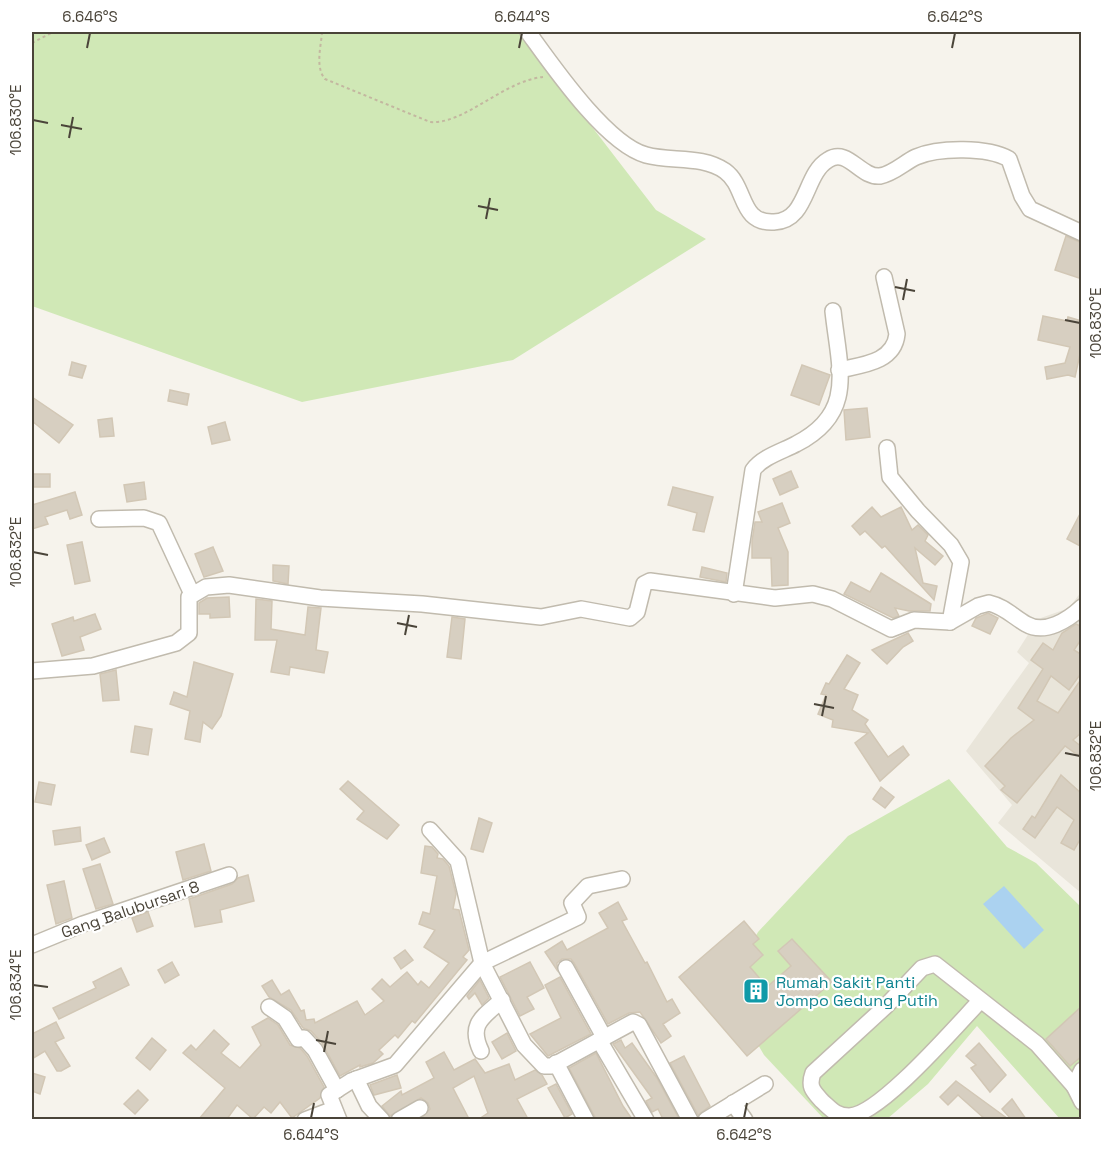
<svg xmlns="http://www.w3.org/2000/svg" width="1113" height="1151" font-family="'Space Grotesk',sans-serif">
<rect width="100%" height="100%" fill="#f6f3ec"/>
<polygon fill="#e9e5da" points="1081,592 1081,893 998,823 1012,805 966,751 1029,663 1017,652 1038,619 1069,608"/>
<g fill="#d0e8b6">
<polygon points="32,32 519,32 656,210 706,239 513,360 302,402 32,306"/>
<polygon points="949,779 1007,847 1036,863 1081,907 1081,1119 1060,1119 977,1026 928,1084 887,1119 824,1119 764,1055 726,989 758,932 848,836"/>
</g>
<polygon fill="#abd2f0" points="1004,886 1044,930 1024,949 983,904"/>
<g fill="#d7cfc1" stroke="#d2c7b5" stroke-width="1.5">
<polygon points="1066,236 1082,243 1082,279 1055,270"/>
<polygon points="1043,316 1067,321 1068,317 1082,321 1082,345 1075,377 1068,375 1047,379 1045,367 1065,363 1070,347 1038,340"/>
<polygon points="72,362 86,366 82,378 69,375"/>
<polygon points="802,365 830,375 819,405 791,395"/>
<polygon points="170,390 189,394 187,405 168,401"/>
<polygon points="32,397 73,425 59,443 32,421"/>
<polygon points="867,408 870,437 846,440 844,410"/>
<polygon points="112,418 114,436 100,437 98,420"/>
<polygon points="225,422 230,440 212,444 208,427"/>
<polygon points="791,471 798,487 780,495 773,479"/>
<rect x="32" y="474" width="18" height="13"/>
<polygon points="144,482 146,499 127,502 124,485"/>
<polygon points="673,487 713,497 704,532 693,530 697,513 668,505"/>
<polygon points="75,492 82,515 70,519 67,510 45,517 48,524 32,529 32,505"/>
<polygon points="782,503 790,523 778,528 788,552 788,585 772,586 771,558 752,558 752,541 755,522 762,522 758,512"/>
<polygon points="872,507 881,517 901,507 912,530 918,525 928,535 925,541 943,556 935,565 915,548 923,583 937,586 934,600 885,546 882,548 865,531 860,535 852,526"/>
<polygon points="1082,510 1082,547 1067,539"/>
<polygon points="82,542 90,581 75,584 67,545"/>
<polygon points="213,547 223,571 204,577 195,554"/>
<polygon points="273,565 289,566 288,584 273,581"/>
<polygon points="702,567 727,573 726,582 700,577"/>
<polygon points="881,573 931,604 930,611 909,611 895,608 899,616 893,618 844,594 851,582 870,592"/>
<polygon points="229,597 230,617 210,618 210,614 199,614 199,603 207,598"/>
<polygon points="256,599 272,601 271,629 305,635 308,607 321,608 316,650 328,652 324,673 290,667 289,675 271,672 277,640 255,640"/>
<polygon points="988,613 998,618 990,634 972,626 976,618"/>
<polygon points="95,614 101,629 80,637 84,650 62,656 52,624 73,617 74,621"/>
<polygon points="452,617 465,619 461,659 447,657"/>
<polygon points="1076,624 1082,627 1082,638 1074,650 1082,655 1082,672 1069,690 1051,676 1037,701 1058,713 1082,678 1082,732 1073,740 1082,747 1082,758 1065,746 1017,803 1001,790 1005,786 985,766 1011,738 1034,720 1018,708 1043,669 1031,660 1043,643 1053,650 1062,633"/>
<polygon points="908,633 913,641 903,647 887,664 872,650"/>
<polygon points="847,655 860,663 844,689 858,695 852,710 868,720 865,724 888,757 903,746 909,755 880,781 855,743 868,733 832,727 833,720 818,714 826,695 821,694 826,683 829,684"/>
<polygon points="194,662 233,674 221,716 212,729 203,722 200,742 185,739 190,711 170,704 174,692 187,697"/>
<polygon points="116,670 119,700 103,701 100,674"/>
<polygon points="135,726 152,729 148,755 131,752"/>
<polygon points="1061,775 1082,794 1082,836 1074,850 1061,843 1074,820 1057,807 1035,838 1023,829 1032,816 1035,818"/>
<polygon points="348,781 399,825 387,839 357,819 364,811 340,789"/>
<polygon points="39,782 55,785 51,805 35,802"/>
<polygon points="881,787 894,797 885,808 873,799"/>
<polygon points="479,818 492,823 483,852 471,849"/>
<polygon points="80,827 81,841 55,845 53,831"/>
<polygon points="104,838 110,852 92,860 86,845"/>
<polygon points="204,844 211,871 183,880 176,852"/>
<polygon points="425,846 432,847 438,854 437,858 443,859 449,866 456,894 453,909 459,910 469,950 463,957 467,960 415,1023 412,1021 398,1038 395,1035 379,1050 383,1054 373,1063 360,1067 360,1065 340,1076 322,1043 311,1031 303,1028 291,1010 269,997 262,986 272,980 281,995 289,990 301,1011 304,1010 306,1020 314,1019 315,1023 357,1001 365,1015 384,1001 372,989 382,979 390,987 407,972 418,985 421,981 429,988 449,963 424,947 435,930 419,924 423,912 430,914 437,876 421,873"/>
<polygon points="100,864 113,904 96,909 83,869"/>
<polygon points="248,875 254,901 220,910 222,922 195,927 189,899 232,884 238,878"/>
<polygon points="64,881 72,918 56,924 47,885"/>
<polygon points="618,902 627,919 622,921 645,963 647,962 667,1002 672,999 680,1013 663,1024 671,1036 661,1043 640,1012 629,1013 608,1024 574,963 571,959 562,959 557,963 557,970 545,952 562,941 567,950 608,928 599,913"/>
<polygon points="148,912 153,926 137,932 132,918"/>
<polygon points="744,921 759,939 753,944 763,955 750,967 767,987 791,966 778,951 792,939 832,982 747,1056 679,977"/>
<polygon points="405,950 413,960 401,969 394,958"/>
<polygon points="172,962 179,975 165,983 158,970"/>
<polygon points="530,962 544,988 527,997 534,1009 520,1016 500,977"/>
<polygon points="121,968 129,985 59,1019 53,1008 96,988 93,982"/>
<polygon points="560,977 591,1034 548,1056 530,1034 561,1018 545,985"/>
<polygon points="480,980 489,998 482,1005 475,993 469,999 467,996"/>
<polygon points="1082,1006 1082,1056 1070,1066 1046,1039"/>
<polygon points="268,1018 278,1025 290,1045 300,1048 307,1056 324,1087 320,1098 292,1118 280,1102 271,1113 264,1107 253,1119 237,1105 227,1119 199,1119 225,1088 183,1053 191,1045 196,1050 214,1030 229,1044 221,1053 240,1068 261,1045 252,1027"/>
<polygon points="56,1022 64,1038 55,1042 70,1066 61,1071 57,1071 45,1051 32,1059 32,1034"/>
<polygon points="507,1033 516,1051 502,1059 492,1042"/>
<polygon points="152,1038 166,1050 150,1070 136,1058"/>
<polygon points="621,1040 625,1048 632,1043 657,1078 679,1119 663,1119 658,1109 652,1112 646,1101 652,1098 613,1044"/>
<polygon points="979,1043 1006,1075 990,1092 971,1068 976,1065 966,1056"/>
<polygon points="444,1052 454,1070 475,1059 485,1073 509,1064 515,1080 535,1070 542,1075 547,1084 517,1099 528,1119 479,1119 488,1113 474,1076 453,1088 469,1119 420,1119 430,1109 428,1103 421,1098 390,1116 382,1106 401,1091 402,1095 434,1078 426,1062"/>
<polygon points="596,1053 623,1106 632,1119 596,1119 569,1068"/>
<polygon points="684,1056 710,1106 698,1115 670,1063"/>
<polygon points="32,1073 45,1077 40,1094 32,1091"/>
<polygon points="397,1075 401,1088 374,1095 370,1085"/>
<polygon points="956,1081 1008,1119 985,1119 958,1095 948,1105 940,1097"/>
<polygon points="556,1084 572,1114 565,1118 548,1088"/>
<polygon points="138,1090 148,1100 135,1114 124,1104"/>
<polygon points="1012,1099 1026,1119 1011,1119 1002,1109"/>
</g>
<g fill="none" stroke-linecap="round" stroke-linejoin="round">
<defs>
<g id="minor">
<path d="M528,32C552,65 606,144 646,155C671,162 702,155 725,171C747,187 739,224 774,222C808,221 804,174 828,160C848,147 860,178 880,176C893,174 905,162 916,157C939,147 988,147 1009,159L1022,196L1030,209L1082,233"/>
<path d="M839,370C861,365 894,363 897,334L884,277"/>
<polyline points="887,448 890,477 918,511 951,545 961,562 950,622"/>
<polyline points="99,519 144,518 159,523 192,594"/>
<path d="M734,594L753,470C762,457 783,451 796,444C857,413 839,368 833,311"/>
<path d="M32,671L93,666L176,643L189,633V597L206,587L229,585L320,598L422,604L541,617L581,609L630,618L637,612L644,584L650,581L775,598L813,594L832,599L891,629L914,620L950,622L978,606L989,603C1003,606 1014,617 1026,624C1045,635 1068,620 1082,607"/>
<polyline points="430,830 458,861 482,963 524,1045 544,1066 552,1066 633,1022 639,1025 690,1120"/>
<polyline points="32,945 83,924 229,875"/>
<polyline points="566,968 604,1037"/>
<path d="M980,1001C957,1025 879,1116 849,1116C836,1116 831,1109 822,1101C813,1091 808,1087 813,1073L886,1006L922,968L935,964L1037,1044L1074,1086"/>
<polyline points="269,1007 285,1018 298,1039 304,1038 315,1050 337,1090"/>
<polyline points="599,1040 646,1120"/>
<path d="M481,1051C468,1024 483,1017 502,1000"/>
<polyline points="556,1063 586,1120"/>
<polyline points="1082,1070 1074,1086 1082,1102"/>
<polyline points="356,1079 369,1106 382,1120"/>
<polyline points="733,1103 745,1120"/>
<polyline points="305,1120 334,1109"/>
<polyline points="339,1120 329,1095 351,1081 395,1065 482,963 578,917 572,903 588,886 622,879"/>
<polyline points="399,1120 420,1108"/>
<polyline points="706,1120 765,1084"/>
</g>
</defs>
<use href="#minor" stroke="#c1bbae" stroke-width="18"/>
<g stroke="#c3b7a0" stroke-width="2" stroke-dasharray="3 3" stroke-linecap="butt">
<path d="M322,32C321,47 315,67 325,79L430,122C464,125 503,81 543,77"/>
<polyline points="32,43 53,32"/>
</g>
<use href="#minor" stroke="#fff" stroke-width="15"/>
</g>
<path fill="none" stroke="#4a4439" stroke-width="2" d="M87,48L90,33M519,48L522,33M952,48L955,33M33,120L48,123M61,125L82,129M69,138L73,117M478,206L498,210M486,219L490,198M895,287L915,291M903,300L907,279M1065,320L1080,323M33,552L48,555M397,623L417,627M405,635L409,615M814,704L834,708M822,716L826,696M1065,753L1080,756M33,985L48,987M316,1040L336,1044M324,1052L328,1031M311,1118L314,1103M744,1118L747,1103"/>
<defs>
<symbol id="building-square" viewBox="-11 -11 22 22"><rect x="-9" y="-9" width="18" height="18" rx="4" fill="#0f9aa8" stroke="#fff"/><path d="M-4-6H4V6H1V3H-1V6H-4ZM-2.5-4.3h1.7v1.8h-1.7ZM.8-4.3h1.7v1.8H.8ZM-2.5-1h1.7V.8h-1.7ZM.8-1h1.7V.8H.8Z" fill="#fff"/></symbol>
</defs>
<g fill-rule="evenodd">
<use href="#building-square" x="741" y="976" width="30" height="30"/>
</g>
<g text-anchor="middle" stroke-width="4.5" stroke-linejoin="round" paint-order="stroke">
<g font-size="16" fill="#4a4439" stroke="#fff">
<text transform="translate(130 909) rotate(-19)" y="6">Gang Balubursari 8</text>
</g>
<g font-size="16" fill="#0d838f" stroke="#fff" text-anchor="start">
<text x="776" y="988">Rumah Sakit Panti<tspan x="776" dy="18">Jompo Gedung Putih</tspan></text>
</g>
</g>
<rect width="1113" height="1151" fill="none" stroke="#ffffff" stroke-width="66"/>
<rect x="33" y="33" width="1047" height="1085" fill="none" stroke="#4a4439" stroke-width="2"/>
<g font-size="15" text-anchor="middle" fill="#4a4439">
<text x="90" y="22">6.646°S</text>
<text x="522" y="22">6.644°S</text>
<text x="955" y="22">6.642°S</text>
<text transform="translate(16 120) rotate(-90)" y="5">106.830°E</text>
<text transform="translate(1096 323) rotate(-90)" y="5">106.830°E</text>
<text transform="translate(16 552) rotate(-90)" y="5">106.832°E</text>
<text transform="translate(1096 756) rotate(-90)" y="5">106.832°E</text>
<text transform="translate(16 985) rotate(-90)" y="5">106.834°E</text>
<text x="311" y="1140">6.644°S</text>
<text x="744" y="1140">6.642°S</text>
</g>
</svg>
